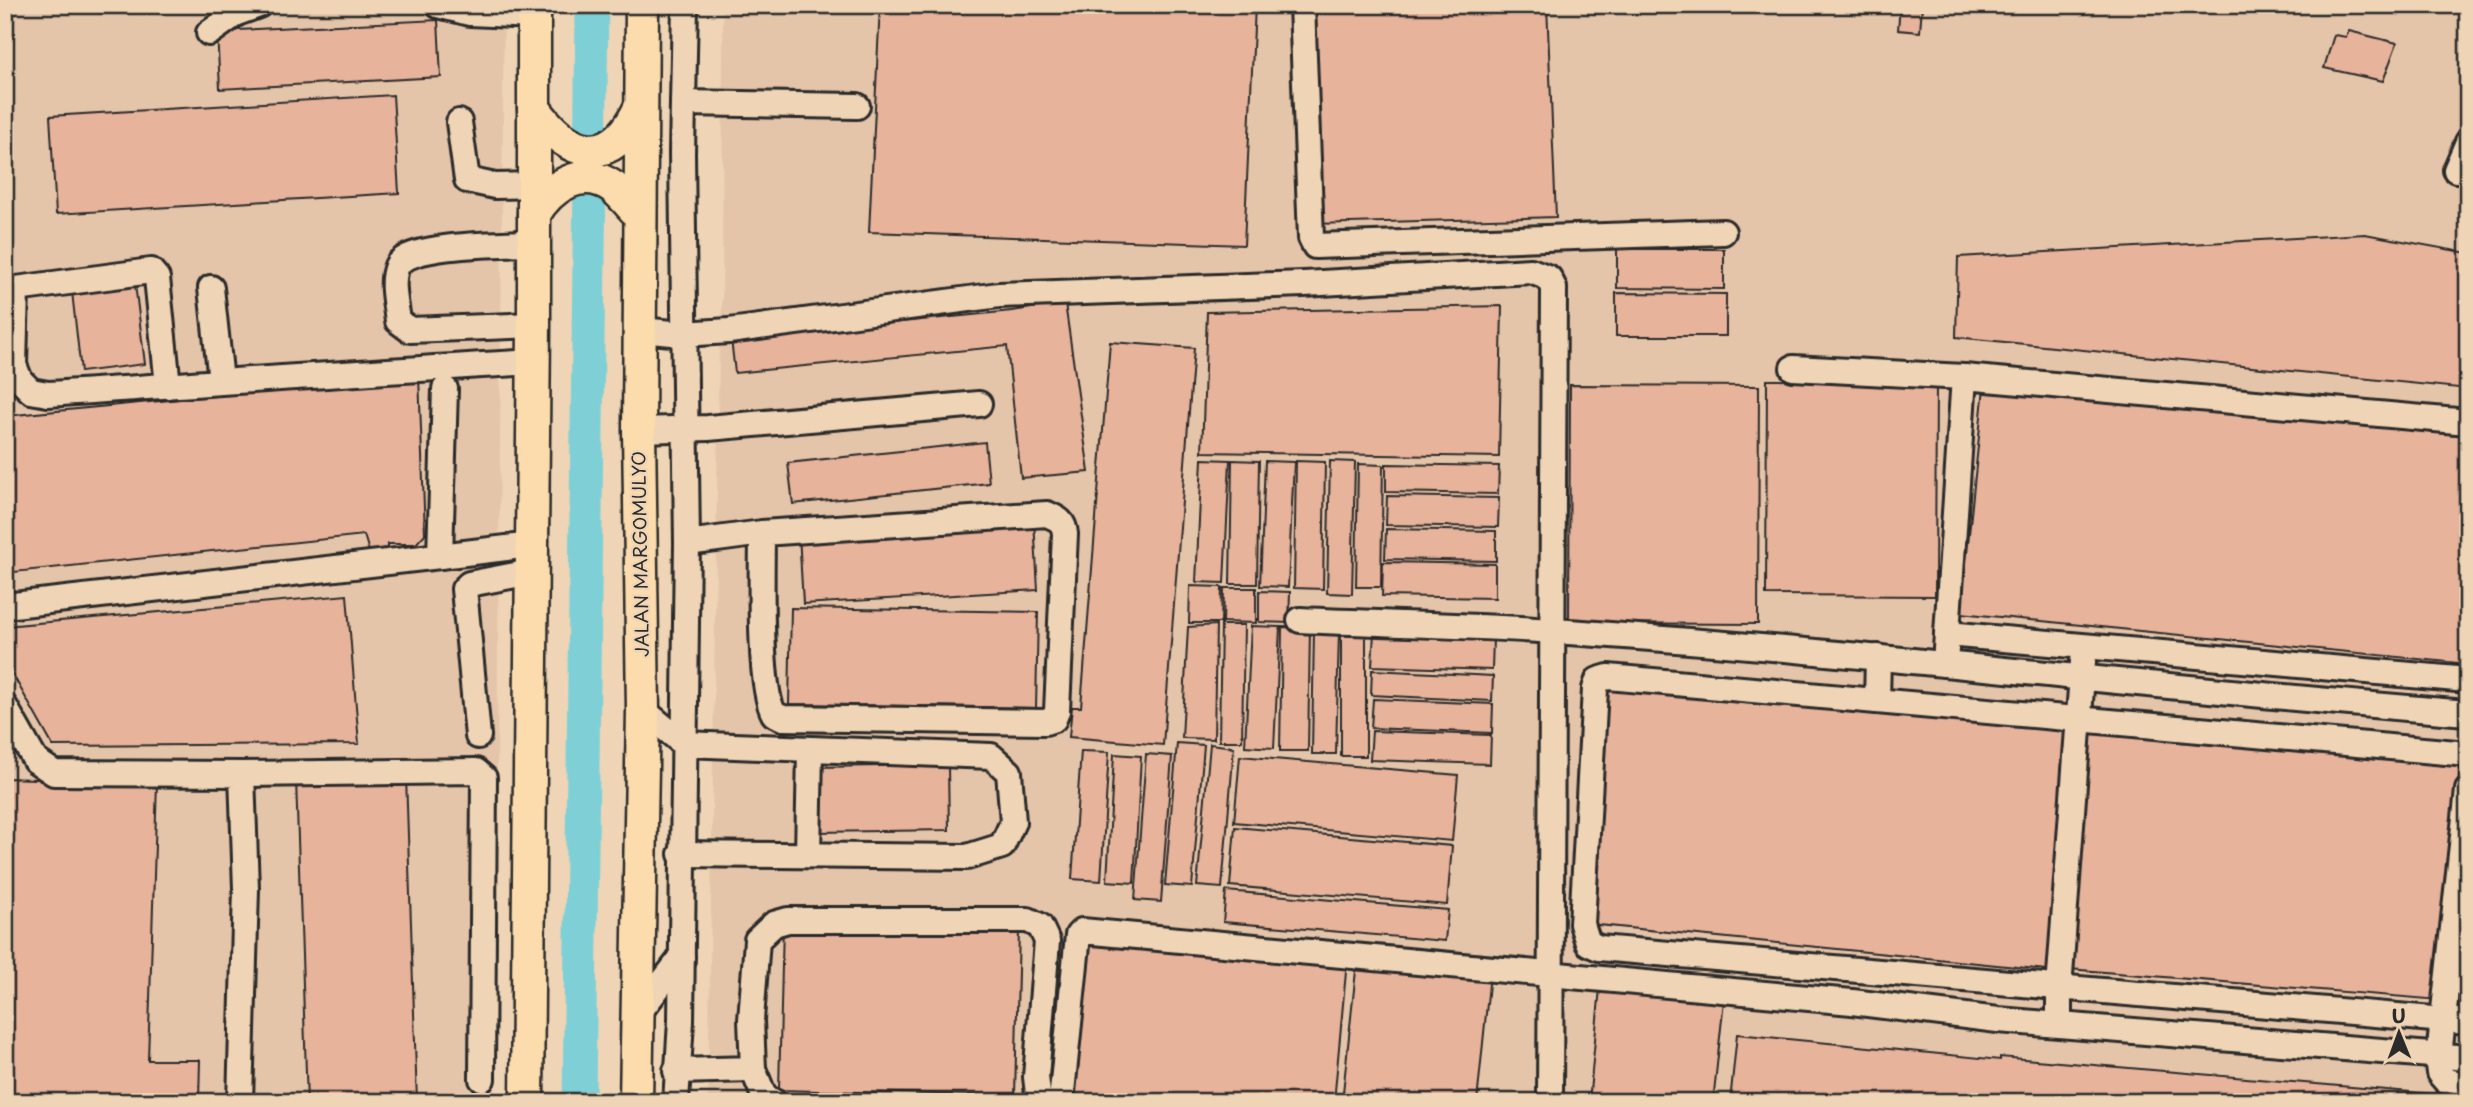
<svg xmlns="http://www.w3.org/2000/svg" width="2473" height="1107" font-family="'Playpen Sans',sans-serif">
<rect width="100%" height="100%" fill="#efd5b6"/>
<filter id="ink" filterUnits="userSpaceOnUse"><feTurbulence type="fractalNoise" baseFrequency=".0143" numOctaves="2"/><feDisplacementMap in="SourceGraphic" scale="14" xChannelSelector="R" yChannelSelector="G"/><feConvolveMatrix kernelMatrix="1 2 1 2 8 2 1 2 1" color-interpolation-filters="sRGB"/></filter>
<g filter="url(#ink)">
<g fill="#e5c5a9">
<polygon points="5,5 504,5 494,1102 5,1102"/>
<polygon points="723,5 2468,5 2468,1102 708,1102 719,346 722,308"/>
</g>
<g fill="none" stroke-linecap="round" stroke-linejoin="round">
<polyline stroke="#7fd0d6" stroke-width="33" points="579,1102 592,5"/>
</g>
<g fill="#e8b39b" stroke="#2b2b2b" stroke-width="2">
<polygon points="880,5 1255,5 1244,245 869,232"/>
<polygon points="1307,5 1547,5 1556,217 1315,224"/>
<polygon points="1900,5 1922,5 1920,32 1898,30"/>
<polygon points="438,20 441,77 220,89 217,31"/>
<polygon points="2349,31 2397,43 2383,81 2324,68 2334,35 2346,37"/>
<polygon points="393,95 399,193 56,214 50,116"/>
<polygon points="2365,234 2468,253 2468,389 1956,337 1958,257"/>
<polygon points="1617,249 1724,249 1724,289 1617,288"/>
<polygon points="134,276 145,364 81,372 71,283"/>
<polygon points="1616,293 1726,294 1726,336 1616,336"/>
<polygon points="1065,303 1089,472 1021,478 1007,346 735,373 731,339 1012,311"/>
<polygon points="1502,306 1499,457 1202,452 1207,312"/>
<polygon points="1110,342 1194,348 1163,745 1069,737 1072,707 1081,707"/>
<polygon points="419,376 425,534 416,544 388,544 388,558 371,558 364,535 5,573 5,416"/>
<polygon points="1767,380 1936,381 1935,596 1766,595"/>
<polygon points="1570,385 1759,386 1758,624 1569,623"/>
<polygon points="1984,387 2468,436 2468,664 1961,613"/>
<polygon points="985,442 989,483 793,504 788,463"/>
<polygon points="1202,459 1230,460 1224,583 1196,582"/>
<polygon points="1232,460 1259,461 1257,584 1230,584"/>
<polygon points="1265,461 1294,462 1288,587 1260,586"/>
<polygon points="1296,461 1325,462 1323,589 1294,588"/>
<polygon points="1330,461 1355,462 1352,594 1327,593"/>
<polygon points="1358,464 1383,465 1381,587 1356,587"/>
<polygon points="1386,464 1499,466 1498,494 1386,492"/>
<polygon points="1387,496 1499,498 1498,527 1386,525"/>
<polygon points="1034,520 1038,590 803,604 799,534"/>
<polygon points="1386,529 1496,531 1496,561 1385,559"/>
<polygon points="1383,562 1495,564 1495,598 1382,596"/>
<polygon points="1190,586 1222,587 1221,623 1189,623"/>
<polygon points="1224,588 1256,588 1256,623 1223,622"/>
<polygon points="1259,591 1290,592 1289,623 1259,622"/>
<polygon points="347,595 359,744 53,746 5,661 5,626"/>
<polygon points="791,608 1038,612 1036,708 789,704"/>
<polygon points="1216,625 1214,739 1182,738 1188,627"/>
<polygon points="1221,625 1244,625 1242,741 1219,741"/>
<polygon points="1251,626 1280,627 1274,748 1245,746"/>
<polygon points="1282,627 1310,628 1308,751 1280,751"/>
<polygon points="1314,629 1339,630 1336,754 1312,754"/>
<rect x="1341" y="631" width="25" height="125"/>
<polygon points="1374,633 1493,638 1492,670 1372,666"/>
<polygon points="1372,670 1493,676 1492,701 1371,695"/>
<polygon points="1608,681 2073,724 2057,971 1589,924"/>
<polygon points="1373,699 1493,704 1492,733 1371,728"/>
<polygon points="2089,726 2461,758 2440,1000 2069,969"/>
<polygon points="1372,731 1491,735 1490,764 1370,760"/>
<polygon points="1177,743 1204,745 1192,887 1165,885"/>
<polygon points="1210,744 1234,747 1222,888 1197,886"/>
<polygon points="1081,751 1109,752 1101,881 1072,879"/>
<polygon points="1114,754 1141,756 1134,883 1107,881"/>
<polygon points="1146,754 1172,756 1161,902 1135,900"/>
<polygon points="1240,756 1458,775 1452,841 1234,822"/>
<polygon points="948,765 949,830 816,832 815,767"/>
<polygon points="406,776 417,1102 307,1102 296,780"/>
<polygon points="5,778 157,783 148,1060 200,1060 199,1102 5,1102"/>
<polygon points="1235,827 1452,846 1447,905 1230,886"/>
<polygon points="2468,868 2468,995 2455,994"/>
<polygon points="1226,891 1448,910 1445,941 1223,922"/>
<polygon points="783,924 1019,930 1015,1096 779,1090"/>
<polygon points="1080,935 1347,961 1334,1102 1063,1102"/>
<polygon points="1357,961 1490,974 1477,1102 1342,1102"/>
<polygon points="1600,988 1724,1000 1713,1102 1589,1102"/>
<polygon points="1737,1034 2000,1060 2000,1057 2468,1097 2468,1102 1730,1102"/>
</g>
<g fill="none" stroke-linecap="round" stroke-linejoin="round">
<defs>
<g id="minor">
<polyline points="438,5 470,13 534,16"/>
<polyline points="1302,5 1311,238 1315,246 1723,232"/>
<polyline points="209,33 237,13 259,5"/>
<polyline points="683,103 857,106"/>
<polyline points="459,122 467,180 495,186 534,185"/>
<polyline points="2456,170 2468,142"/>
<path d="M534,243C508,244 407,243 397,266C390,282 396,304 398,321L410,330L534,325"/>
<polyline points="211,288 221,381"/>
<polyline points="640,330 683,334 729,331 999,295 1304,284 1531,271 1549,278 1554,288 1550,1102"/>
<polyline points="1793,368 1964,377"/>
<path d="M168,386L157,278L151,271L16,289L14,365L20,380L31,391L48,394C210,383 372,371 534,362"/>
<polyline points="445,389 440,556 531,545"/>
<polyline points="639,430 708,428 979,404"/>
<path d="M687,543L762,533L1047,514C1058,519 1064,521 1065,534L1057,711L1054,719L1045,722L783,718L774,714C758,687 762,570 762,533"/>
<polyline points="5,606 440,556"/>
<path d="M1300,620C1385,624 1469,625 1553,631C1859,651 2163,689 2468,713"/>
<polyline points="1947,634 2468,680"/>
<polyline points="1945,664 1964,377 2468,422"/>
<polyline points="1877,701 1878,657"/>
<polyline points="5,707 35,760 54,773 242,774 246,889 240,1102"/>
<polyline points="643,710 684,744 991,756 1009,772 1013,822 1002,846 967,857 681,854"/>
<polyline points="478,736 464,589 469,584 531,572"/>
<polyline points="2468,754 1608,677 1598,680 1595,689 1582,924 1588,943 1599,948 2468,1022"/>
<polyline points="242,774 476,771 484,778 482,1079"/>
<polyline points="2468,790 2438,1065 2439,1073 2446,1081 2468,1085"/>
<polyline points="808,855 810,750"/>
<polyline points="637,1015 682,957"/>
<polyline points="2059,1024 2059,989 2083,661"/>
<polyline points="753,1069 764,1096 774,1102"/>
<polyline points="676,1071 753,1069 751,1020 757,940 774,924 788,920 1028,920 1040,926 1047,941 1036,1077 1039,1102"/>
<polyline points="676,1102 681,1021 687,543 682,153 685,5"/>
<polyline points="1061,1102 1078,935 1082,931 1852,1002 1998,1020 2468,1058"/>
</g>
<g id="major">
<path d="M534,108C568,157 611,170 640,108"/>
<path d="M534,214C550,187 582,165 613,187C623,195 631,206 640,215"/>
<polyline points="527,1102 534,325 534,5"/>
<polyline points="636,1102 643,710 639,430 642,5"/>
</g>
</defs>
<use href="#minor" stroke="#2b2b2b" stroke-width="30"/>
<use href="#major" stroke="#2b2b2b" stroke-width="37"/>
<use href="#minor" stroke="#efd5b6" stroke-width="24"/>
<use href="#major" stroke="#fcdcac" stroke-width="32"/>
</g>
</g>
<g text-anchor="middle" stroke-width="5" stroke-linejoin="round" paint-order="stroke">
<g font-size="18" fill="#2b2b2b" stroke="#efd5b6">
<text transform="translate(641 554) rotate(-91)" y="6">JALAN MARGOMULYO</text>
</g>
</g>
<rect width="2473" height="1107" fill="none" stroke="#efd5b6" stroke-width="28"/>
<rect x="14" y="14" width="2445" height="1079" fill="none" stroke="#2b2b2b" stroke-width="2.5" filter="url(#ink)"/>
<g transform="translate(2399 1033) rotate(359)" stroke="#efd5b6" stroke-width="5" paint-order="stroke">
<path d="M0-5L12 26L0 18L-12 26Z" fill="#2b2b2b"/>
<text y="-10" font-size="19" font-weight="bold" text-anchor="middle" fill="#2b2b2b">U</text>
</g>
</svg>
